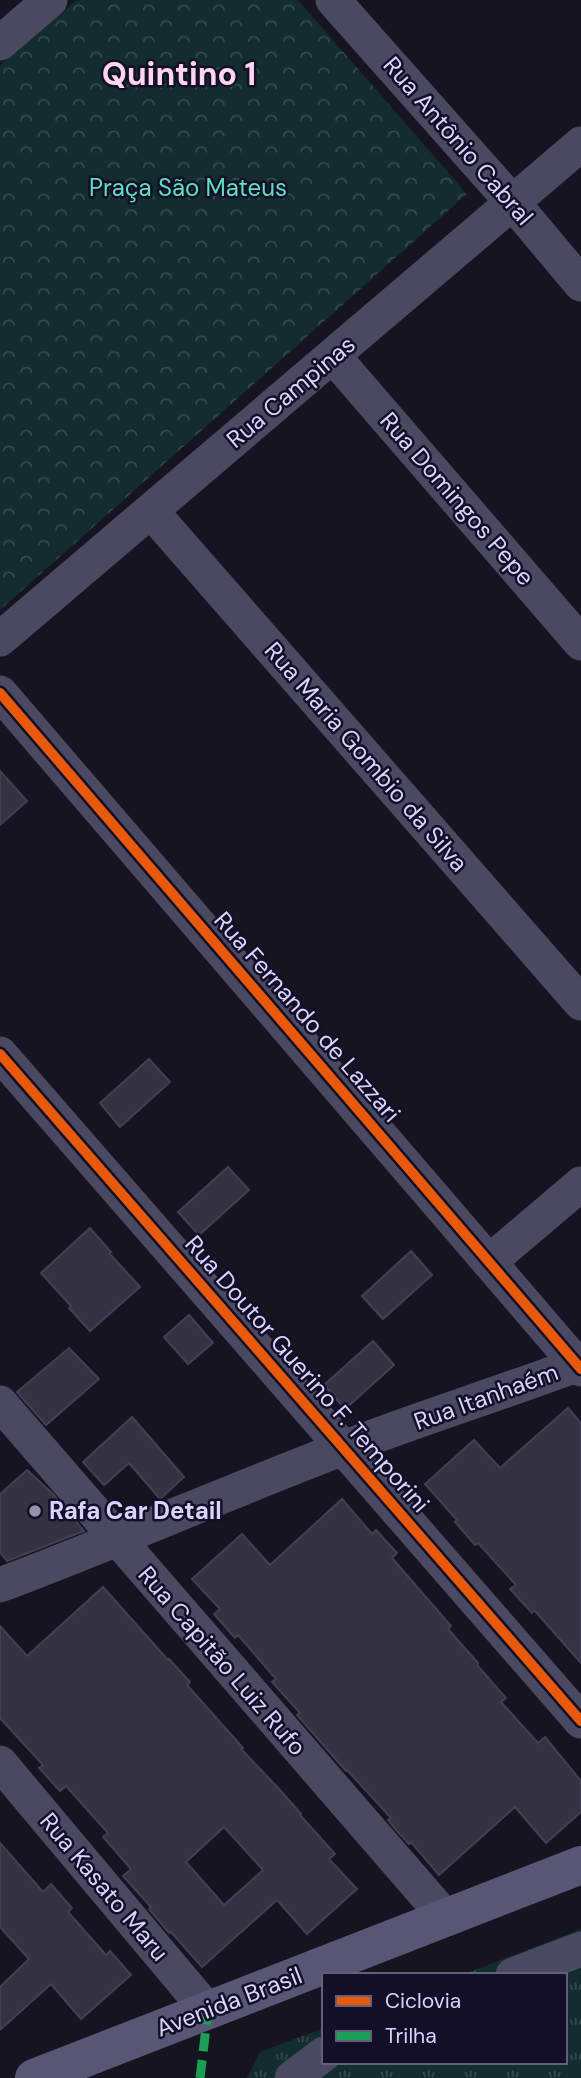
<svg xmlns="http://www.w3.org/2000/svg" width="581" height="2078" font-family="'DM Sans',sans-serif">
<defs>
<pattern id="grass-tufts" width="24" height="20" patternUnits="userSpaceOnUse" patternTransform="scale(1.75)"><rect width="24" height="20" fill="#132c2d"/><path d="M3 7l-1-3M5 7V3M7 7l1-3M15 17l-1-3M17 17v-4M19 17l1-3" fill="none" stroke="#354a4c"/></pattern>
<pattern id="forest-crowns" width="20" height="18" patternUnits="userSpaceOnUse" patternTransform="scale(1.75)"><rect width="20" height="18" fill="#132c2d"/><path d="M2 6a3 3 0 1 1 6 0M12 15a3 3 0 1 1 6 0" fill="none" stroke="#354a4c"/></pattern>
</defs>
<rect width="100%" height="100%" fill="#161421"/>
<polygon fill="url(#grass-tufts)" points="581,1929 581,2078 247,2078 260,2052 324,2028 324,2062 565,2062 565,1975 462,1975"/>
<polygon fill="url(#forest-crowns)" points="77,0 298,0 467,194 0,610 0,65"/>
<g fill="#343243" stroke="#433f54" stroke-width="2" fill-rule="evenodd">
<polygon points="0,771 27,801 0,825"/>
<polygon points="149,1059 170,1082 120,1127 100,1103"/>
<polygon points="228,1167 249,1190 199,1235 178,1212"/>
<polygon points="90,1228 111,1252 109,1253 140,1287 90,1331 69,1308 71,1306 41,1273"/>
<polygon points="411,1251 432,1275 383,1319 362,1296"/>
<polygon points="189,1315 213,1343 188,1364 164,1337"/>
<polygon points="373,1341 394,1365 345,1409 324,1385"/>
<polygon points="69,1348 99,1379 46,1425 17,1392"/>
<polygon points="568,1408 581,1423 581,1663 534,1610 532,1613 510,1589 516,1585 478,1543 475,1545 455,1522 457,1520 425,1484 474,1440 500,1468"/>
<polygon points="132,1417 184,1477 160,1499 129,1463 104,1485 83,1462"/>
<polygon points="27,1470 53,1494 84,1531 7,1561 0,1552 0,1494"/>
<polygon points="342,1499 372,1534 376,1530 397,1553 392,1558 451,1626 448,1629 478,1663 477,1665 506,1698 501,1702 538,1743 545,1737 581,1781 581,1812 546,1843 515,1807 439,1875 411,1842 409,1844 397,1831 388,1820 391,1818 347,1770 346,1771 297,1715 300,1713 272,1682 276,1679 238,1635 235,1638 214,1614 220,1609 192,1579 242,1534 270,1565"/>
<path d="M103,1587L168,1660L169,1659L190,1682L187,1685L243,1748L241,1749L280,1790L301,1814L300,1815L335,1854L329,1859L357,1889L307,1934L277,1900L202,1967L171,1932L169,1933L149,1909L151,1907L123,1876L131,1869L103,1837L108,1833L66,1786L60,1791L39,1768L43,1765L0,1718V1626L27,1656ZM224,1827L263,1870L224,1905L186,1862Z"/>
<polygon points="0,1843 43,1892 51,1884 72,1908 68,1912 106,1955 110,1951 131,1975 81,2019 51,1984 0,2030 0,1987 29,1959 0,1927"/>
</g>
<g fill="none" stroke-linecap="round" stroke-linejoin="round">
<g stroke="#4a4962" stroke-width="35">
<polyline points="333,0 513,203 581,284"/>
<polyline points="0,43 50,0"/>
<polyline points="333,356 581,643"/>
<polyline points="151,511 581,1003"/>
<polyline points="0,639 581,144"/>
<polyline points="0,693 581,1369"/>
<polyline points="0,1054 581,1721"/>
<polyline points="489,1262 581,1184"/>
<polyline points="0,1403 446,1918"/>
<path d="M0,1585C114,1542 226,1493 341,1449C420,1418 502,1393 581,1363"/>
<polyline points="0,1763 208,2011"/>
<polyline points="513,1975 581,1949"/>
<polyline points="292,2078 324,2054"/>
</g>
<polyline stroke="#575674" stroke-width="38" points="34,2078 581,1865"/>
<polyline stroke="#1a9f57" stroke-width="9" stroke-dasharray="18 9" stroke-linecap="butt" points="200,2078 208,2011"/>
<defs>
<g id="cycleway">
<polyline points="0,693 581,1369"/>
<polyline points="0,1054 581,1721"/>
</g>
</defs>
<use href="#cycleway" stroke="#130f26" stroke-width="15"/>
<use href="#cycleway" stroke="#e8590c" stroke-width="10"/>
</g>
<circle fill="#9591b1" stroke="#130f26" stroke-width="2.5" cx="35" cy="1511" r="7"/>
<g text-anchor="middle" stroke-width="5" stroke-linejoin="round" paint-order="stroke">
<g font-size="24" fill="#d9d4ff" stroke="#130f26">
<text transform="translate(458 141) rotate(49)" y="8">Rua Antônio Cabral</text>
<text transform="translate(291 392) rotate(-40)" y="8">Rua Campinas</text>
<text transform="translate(457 499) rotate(49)" y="8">Rua Domingos Pepe</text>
<text transform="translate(366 757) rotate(49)" y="8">Rua Maria Gombio da Silva</text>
<text transform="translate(307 1017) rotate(49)" y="8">Rua Fernando de Lazzari</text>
<text transform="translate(307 1374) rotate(49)" y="8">Rua Doutor Guerino F. Temporini</text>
<text transform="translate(486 1397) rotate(-20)" y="8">Rua Itanhaém</text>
<text transform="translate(222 1661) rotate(49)" y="8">Rua Capitão Luiz Rufo</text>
<text transform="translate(104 1887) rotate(50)" y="8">Rua Kasato Maru</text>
<text transform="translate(229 2002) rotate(-21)" y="8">Avenida Brasil</text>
</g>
<g font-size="24" fill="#5fe0c0" stroke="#130f26">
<text x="188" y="196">Praça São Mateus</text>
</g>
<g font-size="24" font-weight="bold" fill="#d9d4ff" stroke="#130f26" text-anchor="start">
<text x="49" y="1519">Rafa Car Detail</text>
</g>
<g font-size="32" font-weight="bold" fill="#ffd6f0" stroke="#130f26">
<text x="179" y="85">Quintino 1</text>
</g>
</g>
<rect x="322" y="1973" width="245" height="91" fill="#130f26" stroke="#625e7d" stroke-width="2"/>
<rect x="336" y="1996" width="35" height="10" fill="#e8590c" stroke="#625e7d" stroke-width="2"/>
<text x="385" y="2008" font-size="21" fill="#d9d4ff">Ciclovia</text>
<rect x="336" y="2031" width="35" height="10" fill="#1a9f57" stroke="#625e7d" stroke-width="2"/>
<text x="385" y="2043" font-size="21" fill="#d9d4ff">Trilha</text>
</svg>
